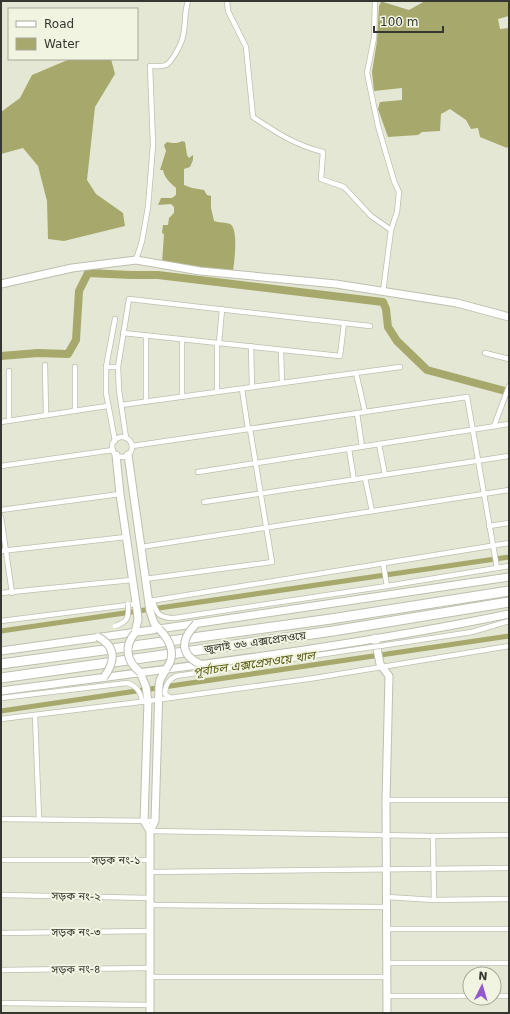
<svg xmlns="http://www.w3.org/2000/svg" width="510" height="1014" font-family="'DejaVu Sans','Noto Sans Bengali',sans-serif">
<rect width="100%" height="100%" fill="#e5e7d5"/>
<g fill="#a6a96b">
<polygon points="425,1 509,1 509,16 498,19 500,29 509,28 509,145 507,148 480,137 478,128 471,129 466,120 450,109 441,114 440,131 422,132 418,135 388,137 378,109 380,102 402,100 402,88 374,91 372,72 377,41 379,6 381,2 383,2 409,10"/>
<polygon points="70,59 111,59 115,74 95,107 87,180 96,194 123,213 125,226 64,241 48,239 47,201 38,166 23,148 1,154 1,112 20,98 32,75"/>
<path d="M182,141L185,142L187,155L189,158L193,155V160L190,167L184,169V185L192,188L204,190L207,195L211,196V208L214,221C219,223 225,222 230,224C239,229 234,263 233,272L162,263L164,234L162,233L163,225H168L169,218L174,213V207L171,204L158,205L161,198H172L176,195V188C170,183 164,177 163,170H160L166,151L164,145L167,142C171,143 178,144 182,141Z"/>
</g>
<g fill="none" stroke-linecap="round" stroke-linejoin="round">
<g stroke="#a6a96b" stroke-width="5">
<polyline points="1,631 509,557"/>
<polyline points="1,711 509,636"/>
</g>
<polyline stroke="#a6a96b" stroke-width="8" points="1,356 38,353 68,354 76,340 79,291 88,273 131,275 158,275 383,302 386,309 388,327 397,341 427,370 509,392"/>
<defs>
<g id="street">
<path d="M227,1L228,11L246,47L253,117C277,133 295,145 323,152L321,179L344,187L371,216L391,230"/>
<polyline points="375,1 374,38 367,73 378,126 394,181 399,192 397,212 391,230 383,292"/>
<path d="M136,260L142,241L148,207L153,145L150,66C155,66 161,67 166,65C172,62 182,43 183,36C186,23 184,13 188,1"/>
<polyline points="123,333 340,356 344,323"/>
<polyline points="146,335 146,402"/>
<polyline points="217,343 217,392"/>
<polyline points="219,343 222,309"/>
<polyline points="251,346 252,387"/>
<polyline points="281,350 282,383"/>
<polyline points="485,353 509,359"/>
<polyline points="45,365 46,415"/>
<polyline points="106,367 118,367"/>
<polyline points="9,371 9,420"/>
<polyline points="356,373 365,412"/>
<polyline points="242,389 248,429"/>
<polyline points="182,397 182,339"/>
<polyline points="121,405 400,367"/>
<polyline points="75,411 75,367"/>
<polyline points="357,413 362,447"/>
<polyline points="1,422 107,406"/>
<polyline points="494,426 509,386"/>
<circle cx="122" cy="447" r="10"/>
<polyline points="126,438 119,390 118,367 129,299 370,326"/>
<polyline points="115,441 106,393 106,367 115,319"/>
<polyline points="379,444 385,475"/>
<polyline points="132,446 467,397 497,568"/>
<polyline points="349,449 354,480"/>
<polyline points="1,466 113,450"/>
<polyline points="198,472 509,424"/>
<polyline points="365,478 372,511"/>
<polyline points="204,502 509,456"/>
<polyline points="1,510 120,494"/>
<polyline points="1,517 12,593"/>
<polyline points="489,526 509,523"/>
<polyline points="141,547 509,490"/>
<polyline points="1,551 126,537"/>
<polyline points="383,563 387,586"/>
<polyline points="145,579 272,562 250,429"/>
<polyline points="1,593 132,580"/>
<polyline points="150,601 509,543"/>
<path d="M153,601C156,615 161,618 175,618L387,586L509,566"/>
<polyline points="1,621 136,604"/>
<polyline points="380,646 472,632 509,621"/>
<path d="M1,698L127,683C137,686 141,692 142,702"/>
<path d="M171,698L165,694C165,685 168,680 176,676L372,647"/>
<polyline points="35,715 39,819"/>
<polyline points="1,719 148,701 315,678 509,646"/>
<polyline points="386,800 509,800"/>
<polyline points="1,819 155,821"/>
<polyline points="150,831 433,836 509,835"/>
<polyline points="433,836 434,900"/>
<polyline points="1,860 150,860"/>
<polyline points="150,872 509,868"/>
<polyline points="1,895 150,898"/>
<polyline points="387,897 434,900 509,899"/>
<polyline points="150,905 387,907"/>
<polyline points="387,929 509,929"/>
<polyline points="1,933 150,931"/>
<polyline points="387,963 509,963"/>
<polyline points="1,970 150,968"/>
<polyline points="150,977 387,977"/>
<polyline points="387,996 470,996"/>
<polyline points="494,996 509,996"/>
<polyline points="1,1003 150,1005"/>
</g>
<g id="secondary">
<polyline points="1,284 72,268 136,260 200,271 336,284 457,303 509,317"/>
<polyline points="116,455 120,494 137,610 138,619 135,633"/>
<polyline points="128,455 150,611 154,623 159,629"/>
<polyline points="375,638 380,664 389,676 386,800 387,1013"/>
<polyline points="140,672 146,687 148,701 144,821 150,831"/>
<polyline points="150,1013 150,831 155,821 159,686 160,680 166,669"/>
</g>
<g id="primary">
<polyline points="1,651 159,629 509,577"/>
<path d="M1,691C171,668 341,649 509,614"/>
</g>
<g id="highway">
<polyline points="1,664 331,619 509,591"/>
<polyline points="1,678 333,631 509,602"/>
</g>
</defs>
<use href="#street" stroke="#bebfaf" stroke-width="6"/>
<use href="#secondary" stroke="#bebfaf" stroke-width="9"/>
<use href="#primary" stroke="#bebfaf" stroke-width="9"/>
<use href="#highway" stroke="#bebfaf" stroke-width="11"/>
<use href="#street" stroke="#fff" stroke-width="4.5"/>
<use href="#secondary" stroke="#fff" stroke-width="7"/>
<use href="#primary" stroke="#fff" stroke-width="7"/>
<use href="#highway" stroke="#fff" stroke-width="9"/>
<defs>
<g id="street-bridge">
<path d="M115,626C128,622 129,617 128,604"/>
<polyline points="372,647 380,646"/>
</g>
<g id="secondary-bridge">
<path d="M159,629C170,640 177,655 166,669"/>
<path d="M135,633C124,646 126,661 140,672"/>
</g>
<g id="primary-bridge">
<path d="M196,624C181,639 179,654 200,664"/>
<path d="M98,637C117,647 115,662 104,677"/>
</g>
</defs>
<use href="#street-bridge" stroke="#bebfaf" stroke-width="6" stroke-linecap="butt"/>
<use href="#secondary-bridge" stroke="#bebfaf" stroke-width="9" stroke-linecap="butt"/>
<use href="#primary-bridge" stroke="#bebfaf" stroke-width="9" stroke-linecap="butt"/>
<use href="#street-bridge" stroke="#fff" stroke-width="4.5"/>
<use href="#secondary-bridge" stroke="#fff" stroke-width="7"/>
<use href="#primary-bridge" stroke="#fff" stroke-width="7"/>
</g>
<g text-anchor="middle" stroke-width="4" stroke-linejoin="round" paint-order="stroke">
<g font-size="11" fill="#363730" stroke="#f2f4e2">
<text transform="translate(255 642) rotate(-8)" y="4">জুলাই ৩৬ এক্সপ্রেসওয়ে</text>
<text x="116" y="864">সড়ক নং-১</text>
<text transform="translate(76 896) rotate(1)" y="4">সড়ক নং-২</text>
<text x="76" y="936">সড়ক নং-৩</text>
<text transform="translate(76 969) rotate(-1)" y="4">সড়ক নং-৪</text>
</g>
<g font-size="12" font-style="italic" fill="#5a5c14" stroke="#f2f4e2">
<text transform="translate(254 664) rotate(-8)" y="4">পূর্বাচল এক্সপ্রেসওয়ে খাল</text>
</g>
</g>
<rect width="510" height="1014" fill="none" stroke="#363730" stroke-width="4"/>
<rect x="8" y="8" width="130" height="52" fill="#f2f4e2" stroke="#a7a89b"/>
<rect x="16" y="21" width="20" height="6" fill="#ffffff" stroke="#a7a89b"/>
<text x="44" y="28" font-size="12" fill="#363730">Road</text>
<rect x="16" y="38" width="20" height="12" fill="#a6a96b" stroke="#a7a89b"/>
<text x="44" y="48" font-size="12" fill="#363730">Water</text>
<g transform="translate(482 986) rotate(5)"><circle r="19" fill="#f2f4e2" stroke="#a7a89b"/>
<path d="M0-3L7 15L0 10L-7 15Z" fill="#9459d0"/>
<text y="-6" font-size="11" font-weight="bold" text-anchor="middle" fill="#363730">N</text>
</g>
<path d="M374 26v6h69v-6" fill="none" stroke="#363730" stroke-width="2"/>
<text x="380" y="26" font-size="12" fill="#363730" stroke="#f2f4e2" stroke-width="3" paint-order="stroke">100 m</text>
</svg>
